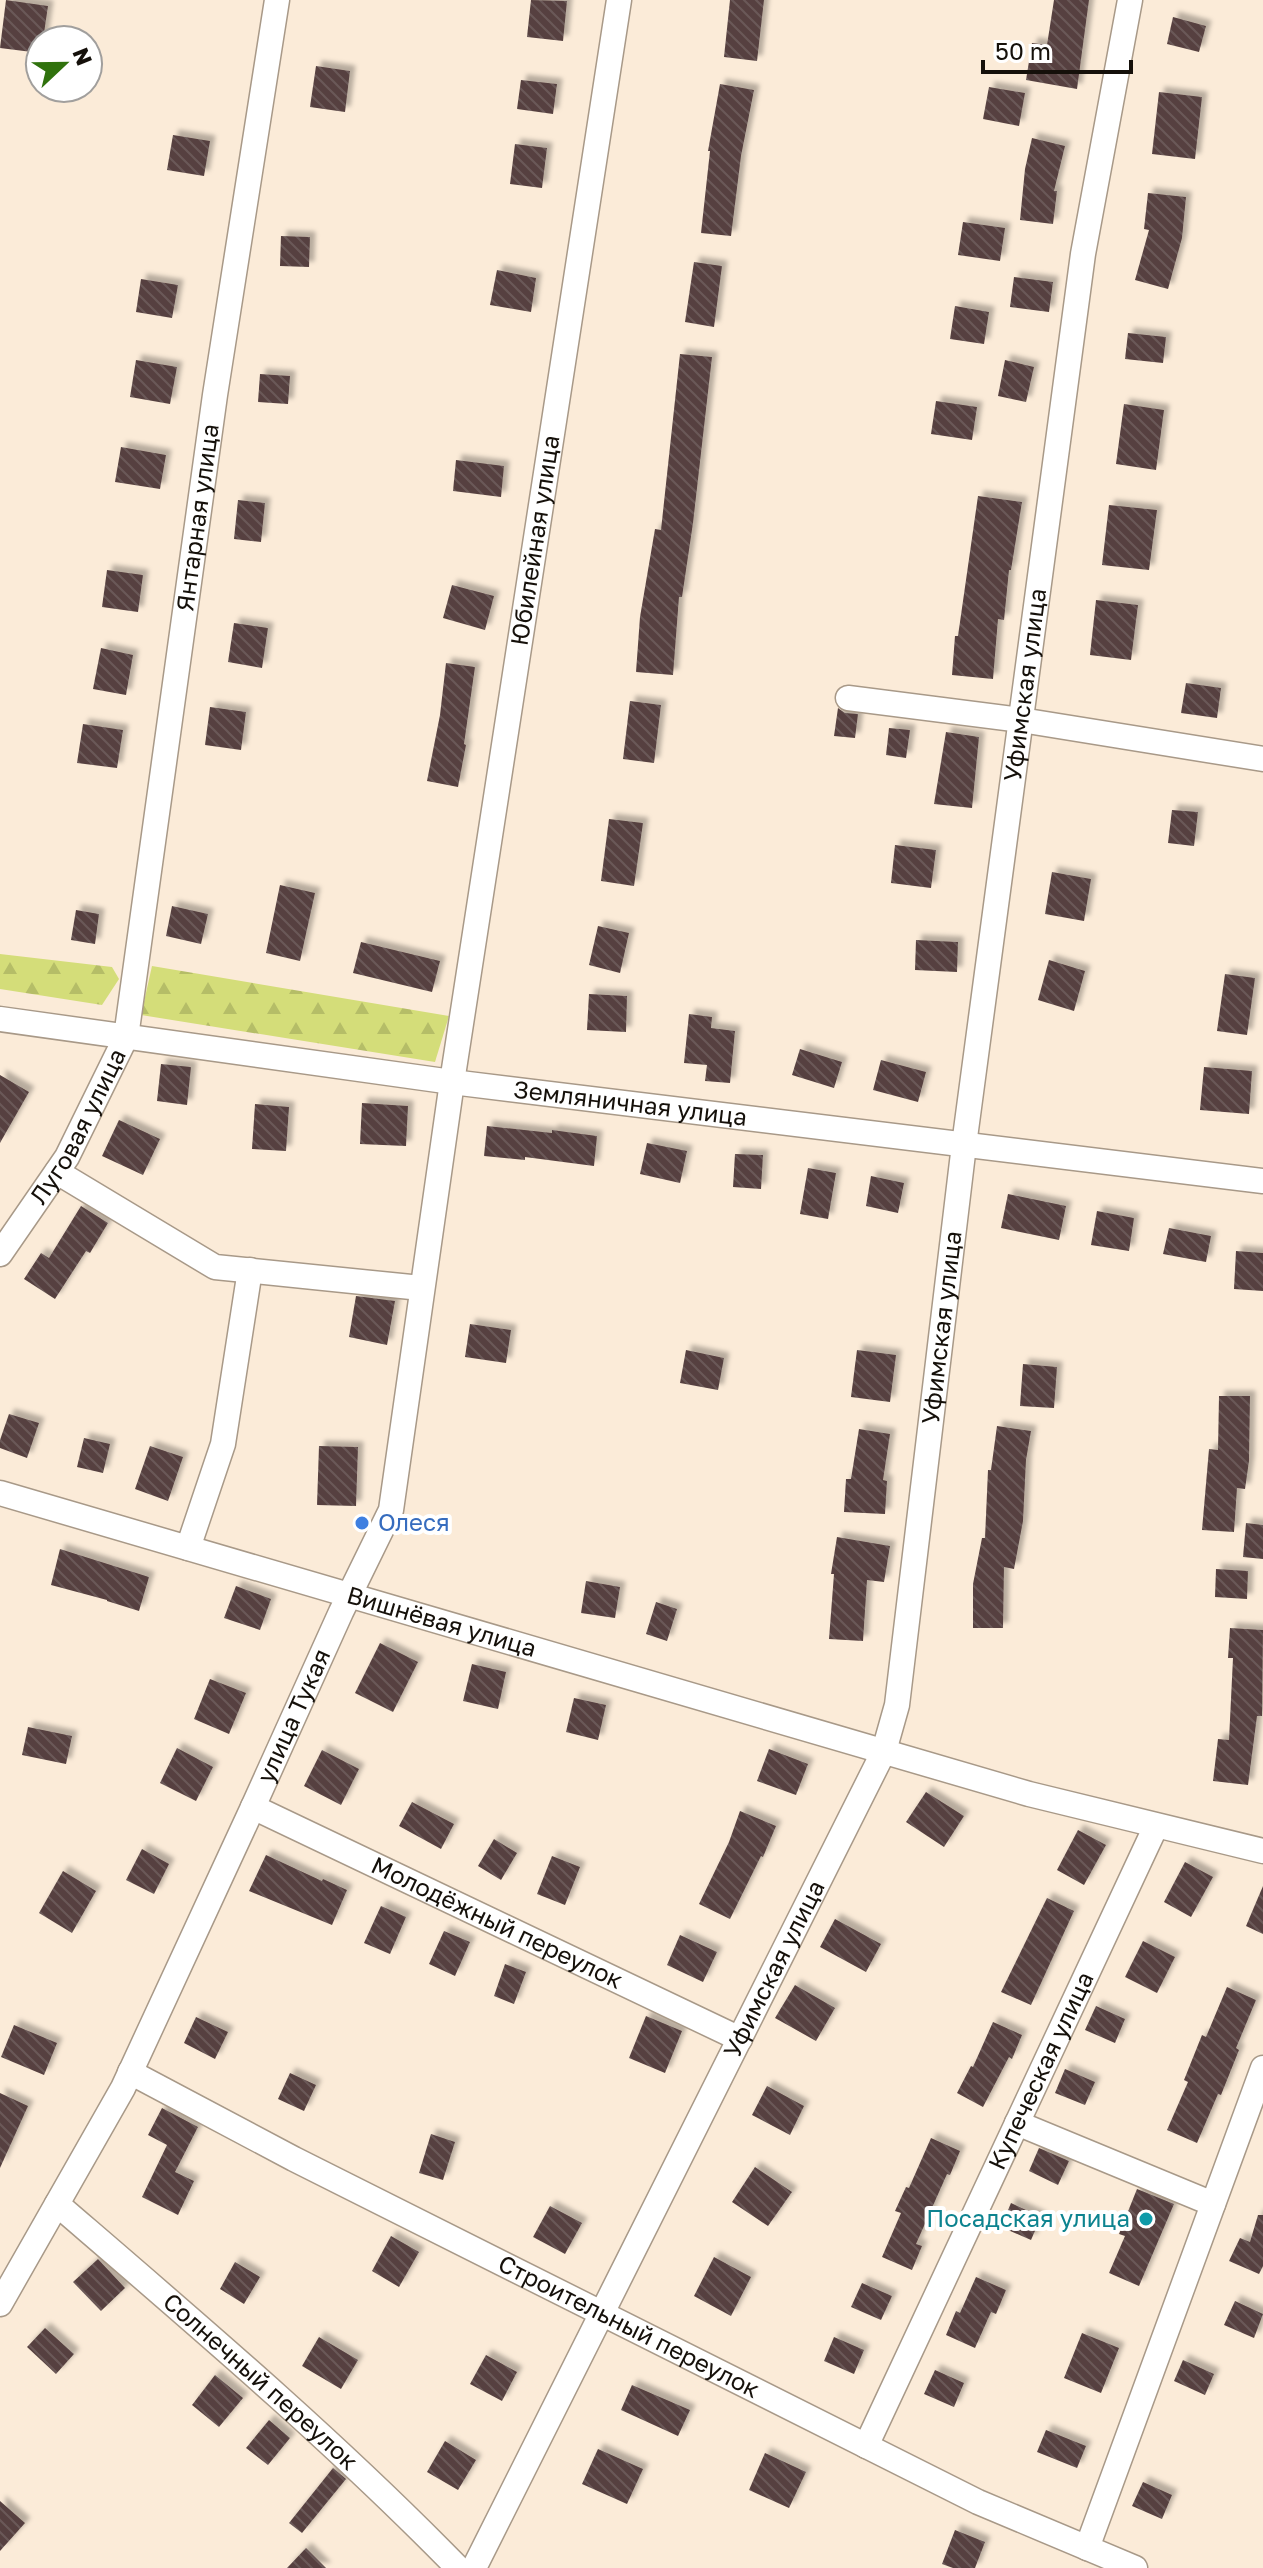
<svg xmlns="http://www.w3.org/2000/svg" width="1263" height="2568" font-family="'Golos Text',sans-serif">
<defs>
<pattern id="forest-firs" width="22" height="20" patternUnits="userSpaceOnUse" patternTransform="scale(2)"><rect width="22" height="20" fill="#d4dd79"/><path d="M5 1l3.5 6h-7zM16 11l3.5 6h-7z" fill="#b5bd67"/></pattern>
<pattern id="building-back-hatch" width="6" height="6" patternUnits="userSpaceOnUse" patternTransform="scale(2)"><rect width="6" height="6" fill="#564140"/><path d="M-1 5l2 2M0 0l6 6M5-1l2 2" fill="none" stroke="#6a5958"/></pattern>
<filter id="shadow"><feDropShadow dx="5.5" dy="-5.5" stdDeviation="2" flood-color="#0004"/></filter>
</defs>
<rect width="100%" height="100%" fill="#fbebd8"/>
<g fill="url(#forest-firs)">
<polygon points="0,954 112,967 119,979 102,1005 0,989"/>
<polygon points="152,966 449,1016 435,1062 141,1015"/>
</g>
<g fill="url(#building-back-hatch)" filter="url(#shadow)">
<polygon points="6,0 48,6 43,40 40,40 40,53 0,48"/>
<polygon points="531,0 567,1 563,41 527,37"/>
<polygon points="730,0 764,0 757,61 724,57"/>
<polygon points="1054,0 1089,0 1077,89 1026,80 1032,43 1047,45"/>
<polygon points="1173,17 1206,26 1199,52 1167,44"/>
<polygon points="316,66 350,71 345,112 310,107"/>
<polygon points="521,80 557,84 553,114 517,109"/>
<polygon points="720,84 754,90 741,156 731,236 701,233 710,151 708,151"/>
<polygon points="989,87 1025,93 1019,126 983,119"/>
<polygon points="1159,92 1202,97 1195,159 1152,154"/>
<polygon points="173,135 210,141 204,176 167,170"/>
<polygon points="1032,138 1065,146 1054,191 1057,191 1053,224 1020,220 1025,169"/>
<polygon points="515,144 547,148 542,188 510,184"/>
<polygon points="1148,193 1186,197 1182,238 1168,289 1135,280 1149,230 1144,229"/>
<polygon points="963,222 1005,228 1000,261 958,255"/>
<polygon points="281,236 310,237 309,267 280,266"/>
<polygon points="694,262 722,266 714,327 685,322"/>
<polygon points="497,270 536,278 531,312 490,305"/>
<polygon points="1014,277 1053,282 1049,312 1010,307"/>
<polygon points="141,279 178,285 172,318 136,312"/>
<polygon points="955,306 989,312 984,344 950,339"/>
<polygon points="1128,333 1166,337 1163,363 1125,359"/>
<polygon points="680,354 712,357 693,523 682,597 679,597 673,675 636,672 640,617 655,529 661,530"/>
<polygon points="136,360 177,367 170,404 130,397"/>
<polygon points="1005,360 1034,367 1026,402 998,396"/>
<polygon points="260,374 290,376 288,404 258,402"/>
<polygon points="936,401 977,407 972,440 931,434"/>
<polygon points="1124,404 1164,410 1156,470 1116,464"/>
<polygon points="121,447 166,455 160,489 115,482"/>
<polygon points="456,460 504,466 501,497 453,491"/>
<polygon points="978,496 1022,502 1011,570 1009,570 1004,620 998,619 993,679 952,675 955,636 958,636"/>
<polygon points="238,500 265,503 261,542 234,539"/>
<polygon points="1109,505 1157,510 1149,570 1102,565"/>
<polygon points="107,570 143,575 138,612 102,607"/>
<polygon points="452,585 494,596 485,630 443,618"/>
<polygon points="1096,600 1138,605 1131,660 1090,655"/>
<polygon points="234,623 268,628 262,668 228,662"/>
<polygon points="101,648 133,655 126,695 93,689"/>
<polygon points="446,663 475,667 464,744 466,745 458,787 427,781 440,715"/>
<polygon points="1186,683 1221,688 1217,718 1181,713"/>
<polygon points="630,701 661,705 654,763 623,759"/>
<polygon points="210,707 246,712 241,750 205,745"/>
<polygon points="838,708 845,713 858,714 855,738 834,736"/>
<polygon points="83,724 123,730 117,768 77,763"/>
<polygon points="889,728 910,730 906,758 886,755"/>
<polygon points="946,732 979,737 972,808 934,804"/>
<polygon points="1172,810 1198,812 1194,846 1168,843"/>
<polygon points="609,819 643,823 634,886 601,881"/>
<polygon points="895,845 936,850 931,888 891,883"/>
<polygon points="1052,872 1091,879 1084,921 1045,914"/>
<polygon points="280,885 315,893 300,961 266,953"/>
<polygon points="172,906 208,914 201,944 166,936"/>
<polygon points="76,910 99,914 95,944 71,940"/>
<polygon points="598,926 629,933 620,973 589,965"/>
<polygon points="916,940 958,942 957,972 915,970"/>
<polygon points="361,942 440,961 432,992 353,973"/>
<polygon points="1049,960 1085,971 1074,1011 1038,1000"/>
<polygon points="1225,974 1255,978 1247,1035 1217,1031"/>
<polygon points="589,994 627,996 626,1032 587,1030"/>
<polygon points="689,1014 712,1017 711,1028 735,1031 730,1083 705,1081 707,1065 684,1063"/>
<polygon points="800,1049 842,1062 834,1088 792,1075"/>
<polygon points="881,1060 926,1072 918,1102 873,1090"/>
<polygon points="161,1064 191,1067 187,1105 157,1101"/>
<polygon points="1204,1067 1252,1071 1249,1114 1200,1110"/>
<polygon points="0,1075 29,1092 0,1143"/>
<polygon points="362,1103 408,1106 406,1146 360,1144"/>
<polygon points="255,1104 289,1107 286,1151 252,1149"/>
<polygon points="119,1120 160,1139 143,1175 102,1156"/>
<polygon points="487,1126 552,1133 552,1130 597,1136 594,1166 525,1157 525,1160 484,1156"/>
<polygon points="647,1143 687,1151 680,1183 640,1174"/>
<polygon points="735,1154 763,1155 761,1189 733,1187"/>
<polygon points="808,1168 836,1173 828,1219 800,1214"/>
<polygon points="871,1176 904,1183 898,1213 866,1206"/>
<polygon points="1008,1194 1066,1206 1059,1240 1001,1228"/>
<polygon points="81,1206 108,1223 90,1253 86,1251 55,1299 24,1279 41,1253 49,1258"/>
<polygon points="1097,1211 1134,1218 1129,1251 1091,1245"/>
<polygon points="1169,1228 1211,1236 1206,1262 1163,1254"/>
<polygon points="1236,1251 1263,1253 1263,1291 1234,1289"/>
<polygon points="356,1296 395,1301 387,1345 349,1337"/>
<polygon points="470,1324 511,1330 506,1363 465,1357"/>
<polygon points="686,1350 724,1358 718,1390 680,1383"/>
<polygon points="857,1350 896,1355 890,1402 851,1397"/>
<polygon points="1023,1364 1057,1367 1054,1408 1020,1406"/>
<polygon points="1219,1396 1250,1396 1249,1461 1245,1489 1237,1488 1234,1532 1202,1530 1209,1449 1218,1450"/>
<polygon points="9,1414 39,1423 27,1458 0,1448 0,1440"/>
<polygon points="997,1426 1031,1431 1026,1460 1023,1521 1014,1569 1004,1567 1003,1628 973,1628 973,1584 982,1538 985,1538 988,1470 991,1470"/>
<polygon points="859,1429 890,1434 883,1480 887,1481 885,1514 844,1512 846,1479 851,1479"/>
<polygon points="84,1438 110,1444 103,1473 77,1467"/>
<polygon points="150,1446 183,1457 168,1501 135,1489"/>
<polygon points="319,1446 358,1447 356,1506 317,1505"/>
<polygon points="1246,1523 1263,1525 1263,1559 1243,1557"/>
<polygon points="837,1537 890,1546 884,1582 867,1580 863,1641 829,1639 834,1574 831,1574"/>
<polygon points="60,1549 149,1577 139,1611 107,1601 107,1600 51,1585"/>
<polygon points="1216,1569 1248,1571 1247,1599 1215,1597"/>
<polygon points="586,1581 620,1587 615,1618 581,1613"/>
<polygon points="236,1586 271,1599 260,1630 224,1618"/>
<polygon points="656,1602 677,1609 667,1641 646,1634"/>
<polygon points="1230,1628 1263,1630 1262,1716 1257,1716 1248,1785 1213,1781 1218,1739 1229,1740 1233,1658 1228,1658"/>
<polygon points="380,1643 418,1662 393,1712 355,1693"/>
<polygon points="472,1664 506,1672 498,1709 463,1701"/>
<polygon points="210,1679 246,1693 229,1734 194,1719"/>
<polygon points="574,1698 606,1705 598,1740 566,1732"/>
<polygon points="28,1727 72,1736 66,1764 22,1755"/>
<polygon points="177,1748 213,1767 196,1801 160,1783"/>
<polygon points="769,1749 808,1764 796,1795 757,1781"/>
<polygon points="322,1750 359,1769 341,1805 304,1786"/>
<polygon points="926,1792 964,1816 944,1847 906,1822"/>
<polygon points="412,1802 454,1824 441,1849 399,1826"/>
<polygon points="740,1811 776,1826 763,1857 761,1856 730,1919 699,1904 729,1842"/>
<polygon points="1078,1830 1106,1845 1084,1885 1057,1870"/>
<polygon points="494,1839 517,1853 501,1880 478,1866"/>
<polygon points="142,1849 169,1864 154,1894 126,1880"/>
<polygon points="266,1855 322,1881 323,1879 347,1890 332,1925 249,1891"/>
<polygon points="552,1856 580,1867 565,1905 537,1894"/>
<polygon points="1185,1862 1213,1877 1191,1917 1164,1902"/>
<polygon points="63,1871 96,1891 72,1933 39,1913"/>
<polygon points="1263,1886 1263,1934 1246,1926"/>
<polygon points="1047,1898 1074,1911 1031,2005 1001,1992"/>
<polygon points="381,1906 406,1917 390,1954 364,1943"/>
<polygon points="835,1919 881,1944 866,1972 820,1947"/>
<polygon points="444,1931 470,1942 455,1976 429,1964"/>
<polygon points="680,1935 717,1952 703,1982 667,1965"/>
<polygon points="1143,1941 1175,1957 1157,1993 1125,1977"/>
<polygon points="505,1964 526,1972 514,2004 494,1996"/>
<polygon points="795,1985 835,2008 816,2041 775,2018"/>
<polygon points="1227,1987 1256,2000 1236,2048 1239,2050 1221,2095 1218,2094 1197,2143 1167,2130 1188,2082 1184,2080 1202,2035 1206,2037"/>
<polygon points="1096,2006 1125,2019 1115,2043 1085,2030"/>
<polygon points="646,2016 682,2031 665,2073 629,2058"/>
<polygon points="196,2017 228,2032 215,2059 184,2043"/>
<polygon points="993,2022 1022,2035 1012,2059 1009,2057 983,2107 957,2093 971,2066 973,2067"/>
<polygon points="14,2025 57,2043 44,2075 1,2057"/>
<polygon points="1065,2069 1095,2082 1085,2105 1055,2093"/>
<polygon points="290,2073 316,2085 304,2111 278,2099"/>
<polygon points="767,2086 804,2106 790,2135 752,2115"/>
<polygon points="0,2093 28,2106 0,2168"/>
<polygon points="162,2108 198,2127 175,2172 194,2181 178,2215 142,2197 167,2145 148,2135"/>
<polygon points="431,2134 455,2142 443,2180 419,2173"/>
<polygon points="931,2138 960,2151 950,2175 947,2174 916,2244 922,2246 912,2270 882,2257 901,2213 895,2211 906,2187 909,2188"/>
<polygon points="1039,2148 1069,2161 1058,2185 1029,2171"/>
<polygon points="755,2167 792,2192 768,2226 732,2202"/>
<polygon points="1137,2189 1174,2204 1139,2286 1109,2273 1125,2236 1119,2234"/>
<polygon points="1011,2203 1041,2217 1031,2240 1001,2227"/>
<polygon points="550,2206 582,2223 565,2254 533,2237"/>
<polygon points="1258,2215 1263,2215 1263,2266 1259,2274 1229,2261 1240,2238 1250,2242"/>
<polygon points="391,2236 419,2252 399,2287 372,2271"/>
<polygon points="714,2257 751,2277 731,2316 694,2296"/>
<polygon points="98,2259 125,2288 101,2311 73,2282"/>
<polygon points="235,2262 260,2277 244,2304 220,2289"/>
<polygon points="976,2277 1006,2290 996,2314 991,2312 975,2348 946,2335 956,2311 960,2313"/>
<polygon points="862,2283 892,2296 881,2320 851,2307"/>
<polygon points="1235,2301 1263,2314 1254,2338 1224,2325"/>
<polygon points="45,2328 74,2354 56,2374 27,2347"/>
<polygon points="1082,2333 1119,2348 1101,2393 1064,2378"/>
<polygon points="319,2337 358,2360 341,2389 302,2366"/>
<polygon points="834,2337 864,2350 854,2374 824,2361"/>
<polygon points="486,2355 517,2372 502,2401 470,2384"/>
<polygon points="1183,2360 1214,2374 1205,2395 1174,2381"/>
<polygon points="935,2370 964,2383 954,2407 924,2394"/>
<polygon points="215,2375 243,2398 219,2427 192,2405"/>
<polygon points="632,2385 690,2410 678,2436 621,2410"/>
<polygon points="269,2420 290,2438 268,2465 246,2448"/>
<polygon points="1046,2430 1086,2446 1077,2468 1037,2452"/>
<polygon points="445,2441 476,2460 458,2490 427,2472"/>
<polygon points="598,2449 643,2469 627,2504 582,2484"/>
<polygon points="765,2453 806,2472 789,2508 749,2490"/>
<polygon points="333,2468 346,2479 302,2533 289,2523"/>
<polygon points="1143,2482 1172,2495 1162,2519 1132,2506"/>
<polygon points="0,2501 25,2523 0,2551"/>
<polygon points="955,2530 985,2542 975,2568 953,2568 942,2564"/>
<polygon points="306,2548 326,2568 287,2568"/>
</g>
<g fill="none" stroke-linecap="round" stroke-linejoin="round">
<defs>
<g id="minor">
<polyline points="848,698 1021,720 1263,759"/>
<path id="s1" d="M0,1019L452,1082L1263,1181"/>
<polyline points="57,1172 215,1267 421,1288"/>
<path id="s2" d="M0,1254L67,1157L126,1037L215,395L277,0"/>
<path id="s3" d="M0,1493L1029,1794L1263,1851"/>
<polyline points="188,1548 223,1444 250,1270"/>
<path id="s4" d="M253,1807L740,2039"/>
<path id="s5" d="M130,2072L294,2159L978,2502L1135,2568"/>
<polyline points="1017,2123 1213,2204"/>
<path id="s6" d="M57,2204C194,2322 332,2439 458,2568"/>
<path id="s7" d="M0,2304L123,2088L253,1807L341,1612L391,1510L452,1082L619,0"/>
<path id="s8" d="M866,2446L1156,1826"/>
<polyline points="1087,2548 1263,2068"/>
<path id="s9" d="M474,2568L884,1751L897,1705L964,1145L1083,254L1130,0"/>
</g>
</defs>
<use href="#minor" stroke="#a89988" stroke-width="27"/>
<use href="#minor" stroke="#fff" stroke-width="24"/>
</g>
<circle fill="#3f7fe0" stroke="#fff" stroke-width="3" cx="362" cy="1523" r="8"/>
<circle fill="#0f9aa8" stroke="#fff" stroke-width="3" cx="1146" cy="2219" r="8"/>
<g text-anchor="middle" stroke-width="8" stroke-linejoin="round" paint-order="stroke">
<g font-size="24" fill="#15100a" stroke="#fff">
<text dy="8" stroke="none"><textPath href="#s2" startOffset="776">Янтарная улица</textPath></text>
<text dy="8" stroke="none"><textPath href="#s7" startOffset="1866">Юбилейная улица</textPath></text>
<text dy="8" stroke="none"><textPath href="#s9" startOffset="1990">Уфимская улица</textPath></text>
<text dy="8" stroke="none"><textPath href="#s1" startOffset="636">Земляничная улица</textPath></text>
<text dy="8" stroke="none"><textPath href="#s2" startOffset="150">Луговая улица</textPath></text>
<text dy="8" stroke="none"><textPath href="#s9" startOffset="1342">Уфимская улица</textPath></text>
<text dy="8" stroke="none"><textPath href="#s3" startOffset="460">Вишнёвая улица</textPath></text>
<text dy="8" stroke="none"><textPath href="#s7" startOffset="658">улица Тукая</textPath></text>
<text dy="8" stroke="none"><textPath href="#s4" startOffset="270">Молодёжный переулок</textPath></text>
<text dy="8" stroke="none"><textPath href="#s9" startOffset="670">Уфимская улица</textPath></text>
<text dy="8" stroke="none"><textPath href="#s8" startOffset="414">Купеческая улица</textPath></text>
<text dy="8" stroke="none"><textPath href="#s5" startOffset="560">Строительный переулок</textPath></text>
<text dy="8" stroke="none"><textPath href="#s6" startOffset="270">Солнечный переулок</textPath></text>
</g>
<g font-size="24" fill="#366cbe" stroke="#fff" text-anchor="start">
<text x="378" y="1531">Олеся</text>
</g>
<g font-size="24" fill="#0d838f" stroke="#fff" text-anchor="end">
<text x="1130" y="2227">Посадская улица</text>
</g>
</g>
<g transform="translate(64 64) rotate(68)"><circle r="38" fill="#ffffff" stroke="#a19f9d" stroke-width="2"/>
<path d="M0-6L14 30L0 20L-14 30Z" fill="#30720d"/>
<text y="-12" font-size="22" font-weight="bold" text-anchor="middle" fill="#15100a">N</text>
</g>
<path d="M983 60v12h148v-12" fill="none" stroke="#15100a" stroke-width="4"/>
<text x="995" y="60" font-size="24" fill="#15100a" stroke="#ffffff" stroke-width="6" paint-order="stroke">50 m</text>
</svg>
